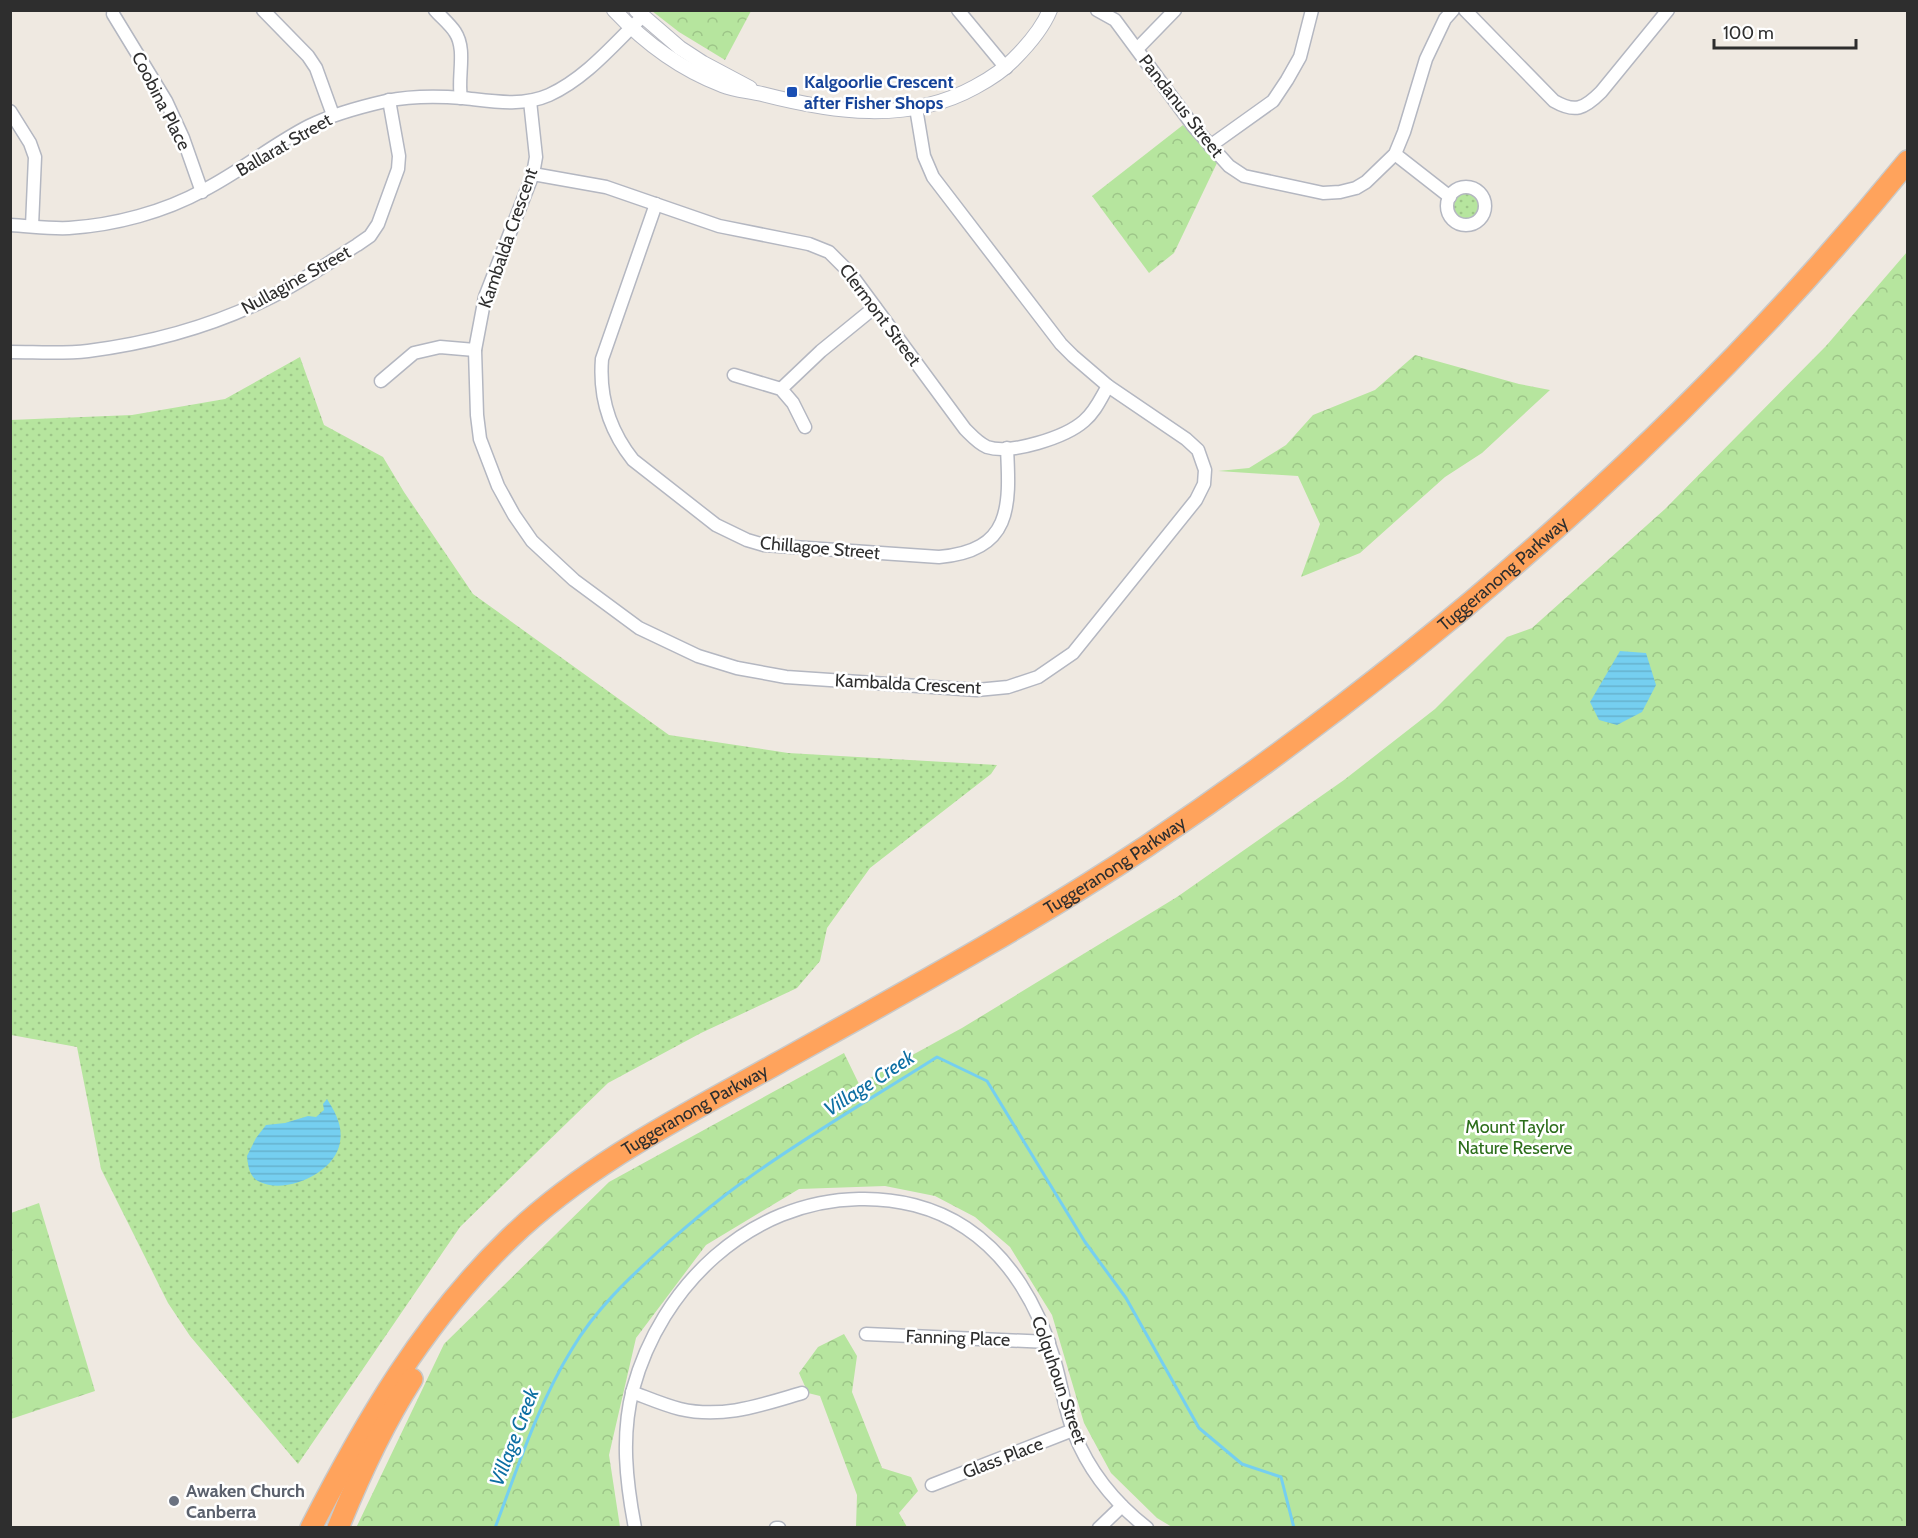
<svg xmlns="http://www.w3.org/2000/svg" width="1918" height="1538" font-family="Cabin,sans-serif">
<defs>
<pattern id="grass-dots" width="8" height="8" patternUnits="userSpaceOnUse" patternTransform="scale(1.5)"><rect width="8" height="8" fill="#b6e59e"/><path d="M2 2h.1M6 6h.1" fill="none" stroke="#9dc588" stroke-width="1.8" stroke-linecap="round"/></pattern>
<pattern id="forest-crowns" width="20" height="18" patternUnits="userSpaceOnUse" patternTransform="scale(1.5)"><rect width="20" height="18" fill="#b6e59e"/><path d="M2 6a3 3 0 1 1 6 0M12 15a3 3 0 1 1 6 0" fill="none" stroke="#9dc588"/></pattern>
<pattern id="water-rules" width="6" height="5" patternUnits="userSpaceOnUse" patternTransform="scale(1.5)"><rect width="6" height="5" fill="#75cff0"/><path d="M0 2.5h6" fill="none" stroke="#66b2ce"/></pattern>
</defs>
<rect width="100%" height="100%" fill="#efe9e1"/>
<g fill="url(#grass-dots)">
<circle cx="1467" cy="206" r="15"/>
<polygon points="300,357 324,425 383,457 404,492 473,594 669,735 788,753 997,765 991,774 870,868 827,928 820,961 797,988 701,1033 608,1083 460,1227 298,1464 190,1336 168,1303 101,1169 77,1047 11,1035 10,420 132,415 225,399"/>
</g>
<g fill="url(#forest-crowns)">
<polygon points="652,11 751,11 725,60 679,32"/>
<polygon points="1183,125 1217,163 1174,253 1149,273 1092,196"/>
<polygon points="1907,252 1907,1527 1172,1527 1157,1518 1111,1473 1084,1423 1052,1315 1010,1247 975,1217 935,1196 885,1186 799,1189 706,1245 636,1338 609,1455 620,1527 356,1528 444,1344 609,1182 844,1053 859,1084 962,1028 1177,897 1344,780 1435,709 1507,637 1532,628 1665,509 1826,346"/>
<polygon points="1415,355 1519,384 1550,390 1482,453 1445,477 1360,553 1301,577 1320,524 1298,476 1218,471 1249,468 1286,445 1313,415 1375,390"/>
<polygon points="39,1203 95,1391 11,1419 11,1213"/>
<polygon points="844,1334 857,1356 852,1392 882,1468 911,1477 918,1491 899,1513 907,1527 856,1527 857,1495 820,1396 808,1393 799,1373 818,1347"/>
</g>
<g fill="url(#water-rules)">
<polygon points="1620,651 1646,653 1656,685 1642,712 1617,725 1599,720 1590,702"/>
<path d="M327,1099C335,1112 343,1125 340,1142C336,1173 284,1196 258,1181C249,1176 248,1165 247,1156L256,1138L266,1125L285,1123L308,1116L316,1117L324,1110L323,1104Z"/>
</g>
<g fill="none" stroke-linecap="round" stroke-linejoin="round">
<path stroke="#75cff0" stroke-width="3" d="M495,1528C518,1467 538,1404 572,1349C595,1310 629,1278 662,1248C689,1224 717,1200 747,1179C808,1135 874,1097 937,1057L987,1081L1085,1242L1126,1298L1199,1428L1242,1464L1281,1477L1294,1528"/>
<defs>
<g id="minor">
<polyline points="263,10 308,56 316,68 333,115"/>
<path d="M435,10C441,17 450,24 455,32C467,50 457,77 461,98"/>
<polyline points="958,10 1006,68"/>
<polyline points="1097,10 1115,20 1194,127 1229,166 1244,176 1323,193 1340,192 1356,188 1366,182 1395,154 1404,132 1426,59 1445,19 1453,10"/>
<path d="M1465,10L1554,101C1575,113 1584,109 1601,92L1668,10"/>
<polyline points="113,14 166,101 183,138 202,192"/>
<polyline points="1137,49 1175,10"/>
<polyline points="530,101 536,157 533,174 485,297 475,350 477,415 480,439 498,486 514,515 532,541 574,580 639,628 698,656 737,668 786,677 977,690 1008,687 1038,677 1073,653 1196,500 1204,484 1205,470 1198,450 1186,439 1108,386 1073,356 1061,344 933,177 924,156 916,108"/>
<polyline points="10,111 30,143 35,157 32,226"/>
<polyline points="1210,146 1273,101 1287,80 1300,57 1312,10"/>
<polyline points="1395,154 1450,197"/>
<path d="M533,174L606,187L719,226L809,244L829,252L850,273L965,429C972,436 978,443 987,447C1011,455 1066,437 1084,421C1095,412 1101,398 1108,386"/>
<circle cx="1466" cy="206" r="19"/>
<path d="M656,204L602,359C599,396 610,431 633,460L716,525L747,540L764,545L939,557C1012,551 1010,507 1007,448"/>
<path d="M10,225C30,226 50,229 69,228C115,225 164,212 204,190C241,171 272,145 309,126C333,114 360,107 386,101C410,96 439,96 463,98C491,101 522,107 549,95C586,78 613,45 642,17"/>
<path d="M10,352C36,352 63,354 88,351C151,343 210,327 267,299C298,284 328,263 357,245L370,236L378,224L398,169L399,156L389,100"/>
<polyline points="734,375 781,389 793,403 805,427"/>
<polyline points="381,381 414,353 440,347 475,350"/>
<polyline points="781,389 821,351 875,307"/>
<polyline points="866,1334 1049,1342"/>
<path d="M632,1392C648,1398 664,1405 680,1409C723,1419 761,1405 802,1393"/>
<polyline points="932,1485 1073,1430"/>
<path d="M635,1528C626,1481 621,1435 633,1389C661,1286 749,1201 859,1199C896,1198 935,1207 966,1228C1010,1257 1038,1306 1053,1356C1061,1381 1064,1408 1074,1433C1089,1471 1115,1503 1147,1528"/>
<polyline points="776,1528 779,1528"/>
<polyline points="1099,1528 1122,1506"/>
</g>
<g id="tertiary">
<path d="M614,10C645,43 680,69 722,85C734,90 749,91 762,94C832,112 908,124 975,87C990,79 1003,71 1015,58C1029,44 1042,29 1050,10"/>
<polyline points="636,10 680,48 703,63 750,88"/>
</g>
<g id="motorway">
<path id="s1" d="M311,1528C365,1422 424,1321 510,1238C588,1163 685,1115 778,1063C903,993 1028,925 1147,846C1431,654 1691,427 1908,161"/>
<path d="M338,1528C359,1476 382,1426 412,1379"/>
</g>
</defs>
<use href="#minor" stroke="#b4b7c1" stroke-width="15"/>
<use href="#tertiary" stroke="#b4b7c1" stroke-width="16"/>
<use href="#motorway" stroke="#c9c9c9" stroke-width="24"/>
<use href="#minor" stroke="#fff" stroke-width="12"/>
<use href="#tertiary" stroke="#fff" stroke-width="14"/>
<use href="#motorway" stroke="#ffa35c" stroke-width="21"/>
</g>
<rect fill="#1a4fb4" stroke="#fff" stroke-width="2" x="786" y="86" width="12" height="12" rx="3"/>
<circle fill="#6b7280" stroke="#fff" stroke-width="2" cx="174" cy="1501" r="6"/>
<g text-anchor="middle" stroke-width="5" stroke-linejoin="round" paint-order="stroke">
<g font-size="18" font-weight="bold" fill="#164399" stroke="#fff" text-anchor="start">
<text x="804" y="88">Kalgoorlie Crescent<tspan x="804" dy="21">after Fisher Shops</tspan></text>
</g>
<g font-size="18" fill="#2e2e2e" stroke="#fff">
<text transform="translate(161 101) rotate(63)" y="6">Coobina Place</text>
<text transform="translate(1181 106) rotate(52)" y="6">Pandanus Street</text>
<text transform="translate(284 145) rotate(-30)" y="6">Ballarat Street</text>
<text transform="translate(508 238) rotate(-71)" y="6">Kambalda Crescent</text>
<text transform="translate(296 280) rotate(-29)" y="6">Nullagine Street</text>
<text transform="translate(880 315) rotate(53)" y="6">Clermont Street</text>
<text transform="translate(820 548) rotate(5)" y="6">Chillagoe Street</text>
<text dy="6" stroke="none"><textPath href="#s1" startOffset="1551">Tuggeranong Parkway</textPath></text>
<text transform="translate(908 684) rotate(3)" y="6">Kambalda Crescent</text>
<text dy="6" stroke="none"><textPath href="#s1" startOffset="1065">Tuggeranong Parkway</textPath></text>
<text dy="6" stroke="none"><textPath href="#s1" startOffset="579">Tuggeranong Parkway</textPath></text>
<text transform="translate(958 1338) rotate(2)" y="6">Fanning Place</text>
<text transform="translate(1059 1380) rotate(71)" y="6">Colquhoun Street</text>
<text transform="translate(1003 1458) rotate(-21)" y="6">Glass Place</text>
</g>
<g font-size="18" fill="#2c6e1b" stroke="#fff">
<text x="1515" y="1133">Mount Taylor<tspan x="1515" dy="21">Nature Reserve</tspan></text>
</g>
<g font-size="18" font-weight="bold" fill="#5b616d" stroke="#fff" text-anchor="start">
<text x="186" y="1497">Awaken Church<tspan x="186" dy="21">Canberra</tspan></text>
</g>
<g font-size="20" font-style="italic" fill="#0d6fa3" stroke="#fff">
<text transform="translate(869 1083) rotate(-33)" y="7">Village Creek</text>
<text transform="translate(514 1437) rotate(-69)" y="7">Village Creek</text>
</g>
</g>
<rect width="1918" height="1538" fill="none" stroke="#2e2e2e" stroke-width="24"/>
<path d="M1714 39v9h142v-9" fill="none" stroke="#2e2e2e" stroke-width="3"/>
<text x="1723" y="39" font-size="18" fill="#2e2e2e" stroke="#ffffff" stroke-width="4.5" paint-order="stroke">100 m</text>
</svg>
